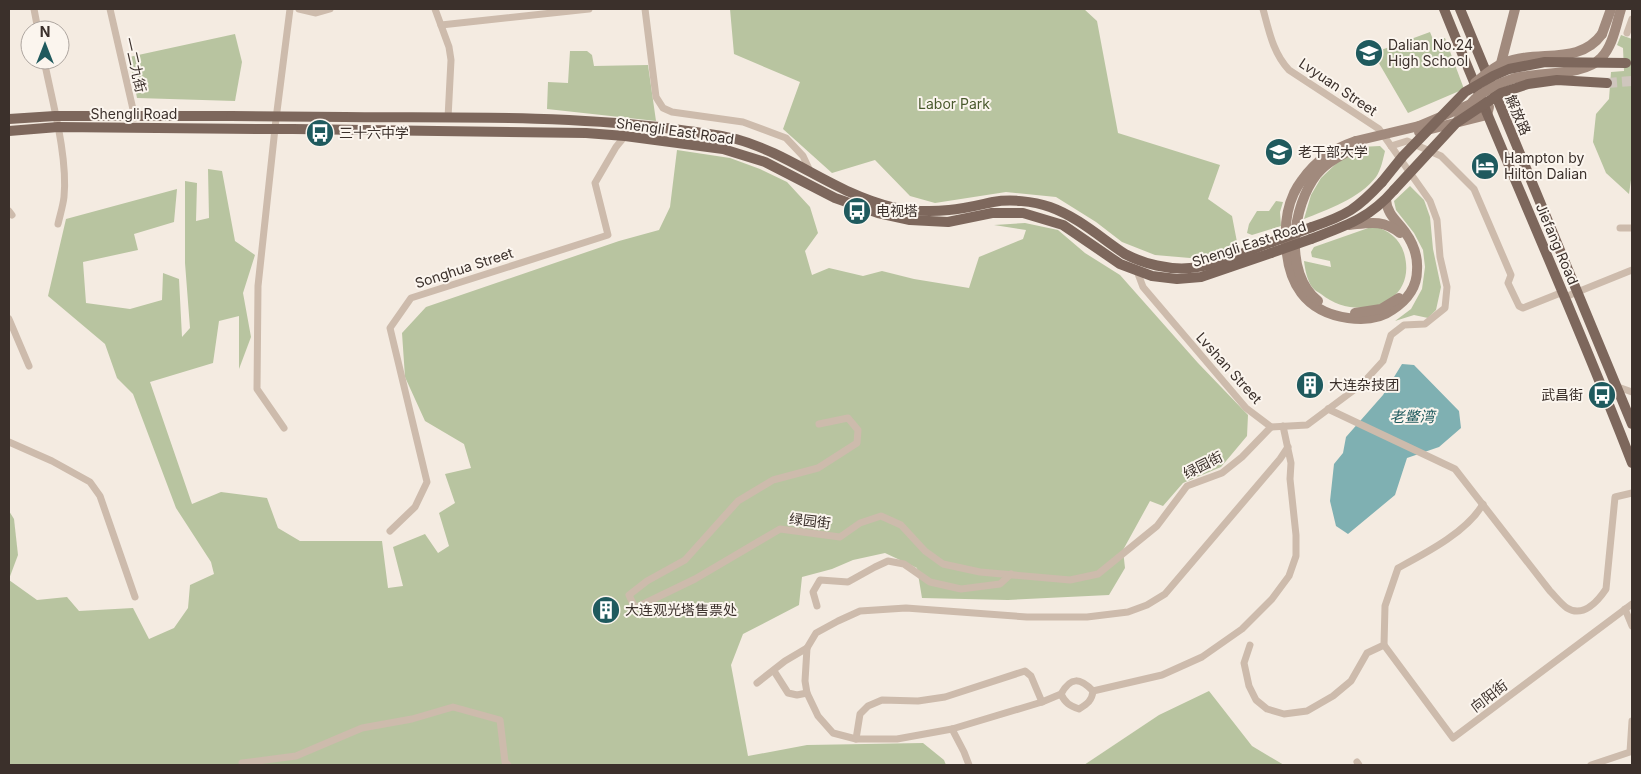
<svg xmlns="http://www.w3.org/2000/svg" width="1641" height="774" font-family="Inter,'Noto Sans SC',sans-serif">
<rect width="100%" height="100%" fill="#f4ebe1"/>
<g fill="#b8c4a0">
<polygon points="730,9 1084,9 1097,21 1118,133 1220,165 1208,199 1232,216 1237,242 1222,251 1190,258 1155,255 1122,242 1096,222 1056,197 1006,192 935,203 910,196 875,160 832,173 783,129 800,82 734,54"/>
<polygon points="1430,32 1434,42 1445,38 1464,89 1408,113 1373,53"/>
<polygon points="235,34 242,62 235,101 137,98 129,57"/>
<polygon points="1621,35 1632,39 1632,173 1629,194 1606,173 1593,142 1596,114 1609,99 1611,72 1624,71 1623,48 1617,45"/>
<polygon points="570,51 587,51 592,55 594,66 648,65 656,121 547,109 548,82 568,83"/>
<path d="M1380,146L1385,151C1383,159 1381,170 1376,177C1360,198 1327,210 1304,219L1311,195L1321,178L1341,159L1360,147Z"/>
<polygon points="677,150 730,158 760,169 787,182 810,207 818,233 805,251 812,275 829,268 863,276 882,271 914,279 969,288 979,257 1023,239 1026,230 994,225 1025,223 1058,230 1085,253 1120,275 1198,363 1248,415 1247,436 1221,467 1183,483 1163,506 1150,501 1123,550 1125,568 1109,595 1008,600 922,598 917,568 885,553 853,560 832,569 802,577 799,605 743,634 731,665 748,756 807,745 923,743 944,760 946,765 9,765 9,580 37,600 67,597 79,611 133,608 149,639 174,628 188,608 190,585 214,574 211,562 176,508 133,394 117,378 105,344 48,296 66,219 177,189 174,222 134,234 138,250 83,262 86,303 130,309 162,300 163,273 179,279 182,337 190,328 185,263 185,181 197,183 196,221 209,218 208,169 222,171 235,241 255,255 243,293 251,337 239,369 239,316 219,321 213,363 150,382 192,504 221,492 267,498 278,528 300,541 382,541 388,588 403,586 393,547 425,534 438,553 449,546 439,513 455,503 445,474 471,468 464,444 425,421 405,377 402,333 426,307 619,241 659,230 670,207"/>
<polygon points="1410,186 1424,200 1430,217 1433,249 1441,287 1436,310 1428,318 1414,315 1395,321 1411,309 1422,289 1425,267 1423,250 1414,233 1396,210 1394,201"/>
<polygon points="1276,201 1283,202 1280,212 1281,226 1252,235 1247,233 1249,224 1257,211 1269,211"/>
<path d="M1374,226C1388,230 1400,239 1404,253C1419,305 1356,323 1321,294C1318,292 1314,290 1312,287C1307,280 1305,269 1304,261L1331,267L1330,261L1312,257L1311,252L1314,247Z"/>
<polygon points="9,511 14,519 18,555 9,579"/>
<polygon points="1209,691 1252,746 1284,765 1084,765 1159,715"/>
</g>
<polygon fill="#7fb0b2" points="1402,364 1414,365 1459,411 1461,428 1439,447 1407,458 1395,495 1348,534 1336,526 1330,501 1334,464 1343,453 1346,437 1383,395"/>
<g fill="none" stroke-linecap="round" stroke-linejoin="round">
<polyline stroke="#cfc6bd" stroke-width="10" stroke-dasharray="10 5" stroke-linecap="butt" points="1607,83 1632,81"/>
<g stroke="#cdbbac" stroke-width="7">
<polyline points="34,9 38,30"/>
<polyline points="110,9 135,118"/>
<polyline points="299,9 316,13 330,9"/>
<polyline points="435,9 449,47 451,60 448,118"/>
<polyline points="645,9 656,97 663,108 672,112 743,122 786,138 803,156 810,171"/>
<polyline points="441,25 589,9"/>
<polyline points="1627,33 1632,19"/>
<path d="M44,60C52,101 68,156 64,197C63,206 60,215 58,224"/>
<polyline points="1391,146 1407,141 1441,156 1474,189 1511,275 1508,283 1519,306 1523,308 1563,292"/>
<polyline points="9,211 12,215"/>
<polyline points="1620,228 1632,228"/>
<path d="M1137,271L1143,287L1246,408L1271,427L1307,425L1362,384L1383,361L1391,335L1404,325L1425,324L1445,308L1447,287L1440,257L1437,220L1430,201L1379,129L1289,70C1273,53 1269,31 1263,9"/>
<polyline points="1565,297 1632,270"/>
<polyline points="9,319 29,366"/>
<polyline points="1605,393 1618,387 1632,392"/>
<path d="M1328,409L1455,469L1550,591C1555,596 1561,604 1567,608C1583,618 1598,601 1606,589L1615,497L1632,493"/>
<polyline points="819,424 848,418 858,430 857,443 818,468 773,480 738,501 685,560 647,581 629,595 635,608 695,579 780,529 840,537 860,523 881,516 901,525 925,551 943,564 980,572 1070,580 1098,574 1157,526 1187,486 1222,473 1242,457 1271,427"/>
<polyline points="284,428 257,389 258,286 276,119 290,9"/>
<polyline points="9,442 52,461 90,482 100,496 135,597"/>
<polyline points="390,531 415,507 427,482 390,328 411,298 608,235 595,183 616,147 625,136"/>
<polyline points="817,606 813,592 820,580 848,582 875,567 888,561 904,564 930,582 961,589 1000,584 1011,574"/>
<polyline points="1625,609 1632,626"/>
<path d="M1250,645L1244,663L1249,686L1256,700L1267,709L1284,714L1307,711L1333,696L1351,681L1367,653L1384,645L1385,606L1398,568C1426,553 1467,532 1483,504"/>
<polyline points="1384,645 1453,738 1632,604"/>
<polyline points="774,671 788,693 797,695 807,693"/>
<polyline points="757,683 785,661 807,648"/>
<polyline points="1093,691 1162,675 1202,657 1242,629 1272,599 1289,576 1296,556 1296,535 1290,479 1291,463 1283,426"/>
<path d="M1061,694C1065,703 1070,706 1079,709C1087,704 1092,701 1093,691C1080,678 1071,676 1061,694L1042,702L952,729L897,739H856L833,733L818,716L807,693L805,681L807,648L816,633L838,621L860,611L906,608L1027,617H1087L1128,612L1147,605L1165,594L1280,459L1288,447"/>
<polyline points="952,729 964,752 969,765"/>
<polyline points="856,739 860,714 868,706 882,700 918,701 945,697 1025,671 1031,676 1042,702"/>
<polyline points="1357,762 1359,765"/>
<polyline points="242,763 296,756 362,728 412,719 453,707 500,720 505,762 508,765"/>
<polyline points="1591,765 1630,752 1632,721"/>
</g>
<g stroke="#a18a7d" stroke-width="10">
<polyline points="1602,34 1611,9"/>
<polyline points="1499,71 1515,9"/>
<polyline points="1419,126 1471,104"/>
<polyline points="1419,132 1487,115 1489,107"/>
<path d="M1356,141C1333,149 1316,160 1302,180C1299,184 1296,189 1294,193C1287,208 1285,226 1286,241C1287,283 1305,312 1348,318C1363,320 1380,319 1392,310C1406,301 1417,288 1417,270C1418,256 1413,243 1405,232C1397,221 1387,214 1386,200"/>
<path d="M1349,225C1369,223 1382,219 1400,233"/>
<path d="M1318,301C1283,273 1292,206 1317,174C1328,161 1343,154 1358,147"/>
<polyline points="1355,313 1381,309 1399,298"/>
</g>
<g stroke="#7d675c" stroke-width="10">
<path d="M1444,9C1505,161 1573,310 1632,463"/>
<polyline points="1460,9 1632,424"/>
<path d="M345,117C450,118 555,115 659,127C684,131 711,133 736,139C791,154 836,194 892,207C910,211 931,212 949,210C964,209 979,205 993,202C1010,199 1033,201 1050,207C1078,217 1101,238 1125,254C1144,264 1169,270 1190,268C1212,267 1250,250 1272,242"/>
<polyline points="9,119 55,116 231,116"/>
<polyline points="293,129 586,133 625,136 723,149 765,162 835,198 878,213 910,220 948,222 992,213 1023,213 1063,225 1120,264 1152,276 1177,279 1201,277 1271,253"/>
<polyline points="9,131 58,127 260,129"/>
<path d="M1312,227C1347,215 1357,209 1382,182"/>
<path d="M1311,239C1345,226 1369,219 1394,190"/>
</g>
<g stroke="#a18a7d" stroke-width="10">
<path d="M1475,83C1485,75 1493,67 1504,63C1538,49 1579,66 1602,34"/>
<path d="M1458,120C1464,113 1469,105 1475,99C1485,90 1500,83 1512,79C1538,71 1583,77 1601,58C1613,46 1616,25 1621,9"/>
<polyline points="1356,141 1419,126"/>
</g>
<g stroke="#7d675c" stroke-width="10">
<polyline points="231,116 345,117"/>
<polyline points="260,129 293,129"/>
<polyline points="1382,182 1403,156 1465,92 1493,76 1509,69 1545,62 1626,63"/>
<polyline points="1394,190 1456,123 1501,93 1528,84 1557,80 1607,83"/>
<polyline points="1272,242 1312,227"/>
<polyline points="1271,253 1311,239"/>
</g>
</g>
<defs>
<symbol id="school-disc" viewBox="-11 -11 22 22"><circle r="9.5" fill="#1f5a5e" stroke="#fbf5ee"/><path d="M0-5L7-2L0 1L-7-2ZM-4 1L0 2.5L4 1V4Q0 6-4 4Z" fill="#fff"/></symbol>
<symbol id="bus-disc" viewBox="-11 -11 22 22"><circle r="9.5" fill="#1f5a5e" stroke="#fbf5ee"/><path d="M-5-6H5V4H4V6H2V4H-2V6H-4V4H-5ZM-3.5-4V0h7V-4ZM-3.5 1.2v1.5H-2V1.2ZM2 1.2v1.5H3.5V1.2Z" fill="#fff"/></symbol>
<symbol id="university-disc" viewBox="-11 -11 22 22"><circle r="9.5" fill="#1f5a5e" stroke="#fbf5ee"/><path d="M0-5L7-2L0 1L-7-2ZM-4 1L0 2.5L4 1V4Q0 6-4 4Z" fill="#fff"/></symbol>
<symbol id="hotel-disc" viewBox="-11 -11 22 22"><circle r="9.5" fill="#1f5a5e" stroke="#fbf5ee"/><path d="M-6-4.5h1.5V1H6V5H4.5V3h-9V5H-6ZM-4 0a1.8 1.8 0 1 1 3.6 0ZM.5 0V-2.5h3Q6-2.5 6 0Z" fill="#fff"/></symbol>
<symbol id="building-disc" viewBox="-11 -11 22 22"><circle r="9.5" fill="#1f5a5e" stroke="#fbf5ee"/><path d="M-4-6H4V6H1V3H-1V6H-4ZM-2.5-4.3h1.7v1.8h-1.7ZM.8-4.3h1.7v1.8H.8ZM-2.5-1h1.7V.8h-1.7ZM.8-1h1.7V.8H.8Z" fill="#fff"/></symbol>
</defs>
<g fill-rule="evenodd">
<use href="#school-disc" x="1353" y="37" width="32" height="32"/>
<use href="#bus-disc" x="304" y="117" width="32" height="32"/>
<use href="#university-disc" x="1263" y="136" width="32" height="32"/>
<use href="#hotel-disc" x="1469" y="150" width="32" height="32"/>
<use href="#bus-disc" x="841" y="195" width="32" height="32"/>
<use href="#building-disc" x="1294" y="369" width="32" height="32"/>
<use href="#bus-disc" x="1586" y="379" width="32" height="32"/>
<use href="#building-disc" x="590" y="594" width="32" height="32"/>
</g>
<g text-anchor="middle" stroke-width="4" stroke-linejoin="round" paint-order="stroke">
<g font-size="14" fill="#3b302b" stroke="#fbf5ee" text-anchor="start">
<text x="1388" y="50">Dalian No.24<tspan x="1388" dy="16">High School</tspan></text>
<text x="339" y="138">三十六中学</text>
<text x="1298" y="157">老干部大学</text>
<text x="1504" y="163">Hampton by<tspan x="1504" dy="16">Hilton Dalian</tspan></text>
<text x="876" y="216">电视塔</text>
<text x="1329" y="390">大连杂技团</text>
<text x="1583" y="400" text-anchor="end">武昌街</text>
<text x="625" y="615">大连观光塔售票处</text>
</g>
<g font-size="14" fill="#3b302b" stroke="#fbf5ee">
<text transform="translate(135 65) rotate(77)" y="5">一二九街</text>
<text transform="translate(1338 87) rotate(34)" y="5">Lvyuan Street</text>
<text x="134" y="119">Shengli Road</text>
<text transform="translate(1518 115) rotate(67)" y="5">解放路</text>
<text transform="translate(675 131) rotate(8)" y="5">Shengli East Road</text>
<text transform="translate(1249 244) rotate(-18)" y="5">Shengli East Road</text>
<text transform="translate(1557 244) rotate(67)" y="5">Jiefang Road</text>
<text transform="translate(464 268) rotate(-18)" y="5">Songhua Street</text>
<text transform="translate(1229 368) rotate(48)" y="5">Lvshan Street</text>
<text transform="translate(1203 465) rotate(-27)" y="5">绿园街</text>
<text transform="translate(810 521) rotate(7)" y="5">绿园街</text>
<text transform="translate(1489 696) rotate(-37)" y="5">向阳街</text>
</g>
<g font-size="14" fill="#4a5a2e" stroke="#fbf5ee">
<text x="954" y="109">Labor Park</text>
</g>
<g font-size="15" font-style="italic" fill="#1f5a5e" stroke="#fbf5ee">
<text x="1412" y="422">老鳖湾</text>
</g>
</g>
<rect width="1641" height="774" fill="none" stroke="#3b302b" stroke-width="20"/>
<g transform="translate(45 45)"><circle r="24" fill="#fbf5ee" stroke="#aea6a0"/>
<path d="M0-4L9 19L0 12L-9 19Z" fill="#1f5a5e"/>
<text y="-8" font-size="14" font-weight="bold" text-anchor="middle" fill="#3b302b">N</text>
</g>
</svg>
